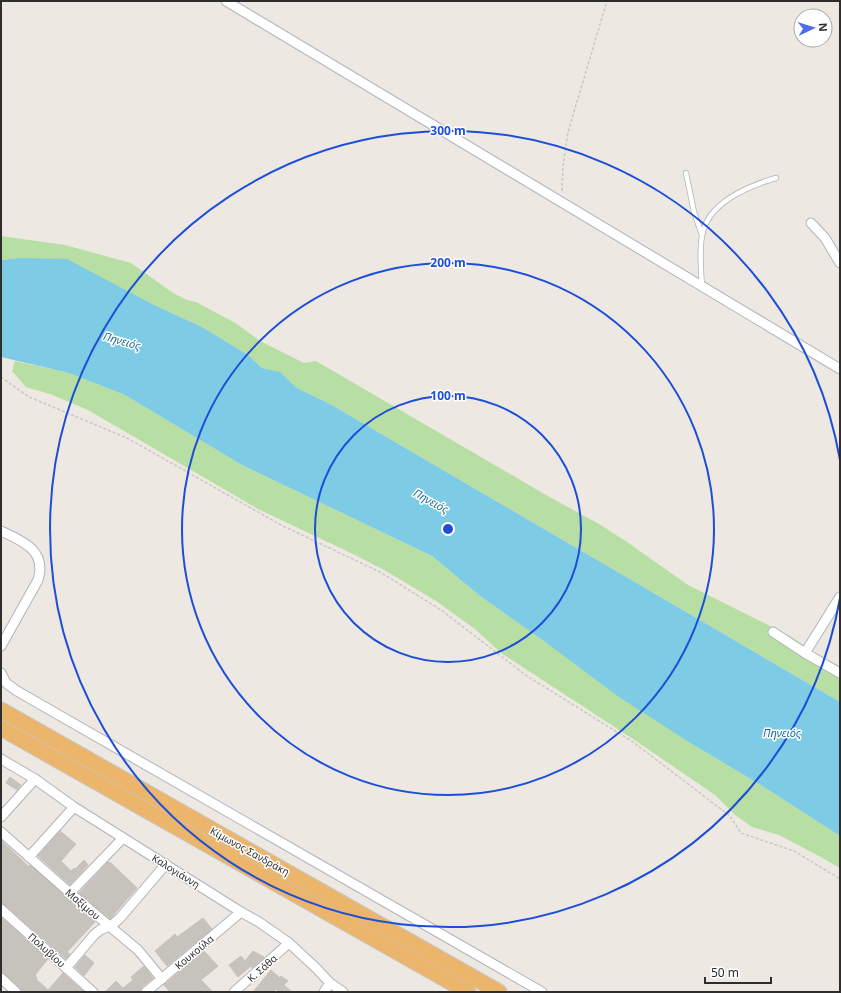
<svg xmlns="http://www.w3.org/2000/svg" width="841" height="993" font-family="'Noto Sans',sans-serif">
<rect width="100%" height="100%" fill="#ede8e1"/>
<g fill="#b7dea3">
<polygon points="1,236 65,245 131,263 173,293 187,300 196,302 237,324 260,341 304,363 316,361 546,495 599,524 627,542 688,585 790,636 815,653 840,667 840,702 330,404 297,388 280,372 262,368 248,355 202,327 150,303 19,258 1,260"/>
<polygon points="15,361 69,373 125,395 242,465 432,556 480,596 692,744 764,787 840,836 840,868 819,856 779,835 752,827 735,815 715,795 636,741 501,653 475,629 436,601 386,571 351,553 258,509 88,410 50,394 26,387 12,371"/>
</g>
<polygon fill="#7ecbe5" points="19,258 67,259 150,303 202,327 248,355 262,368 280,372 297,388 330,404 840,702 840,836 764,787 692,744 619,697 544,641 480,596 432,556 242,465 125,395 69,373 1,357 1,260"/>
<g fill="#c6c2bc" stroke="#c9c3ba">
<polygon points="10,777 21,785 17,790 6,783"/>
<polygon points="60,831 76,844 61,861 71,871 74,868 75,869 84,860 88,865 70,885 38,856"/>
<polygon points="1,840 29,867 30,865 95,922 67,952 70,954 66,959 5,905 1,903"/>
<polygon points="108,862 111,863 137,888 110,919 79,893"/>
<polygon points="1,917 48,959 35,975 37,978 36,979 48,990 63,973 84,992 22,992 20,988 5,974 1,972"/>
<polygon points="203,918 212,929 167,966 155,951 175,934 177,937"/>
<polygon points="204,951 218,966 201,980 213,992 170,992 164,985"/>
<polygon points="253,951 264,957 252,968 251,966 238,977 229,965 241,956 245,961"/>
<polygon points="85,955 94,963 84,976 75,967"/>
<polygon points="144,966 153,978 142,987 140,992 105,992 116,981 123,988 133,980 131,977"/>
<polygon points="271,970 280,978 281,976 288,981 284,985 292,992 279,992 276,989 273,992 253,992"/>
</g>
<g fill="none" stroke-linecap="round" stroke-linejoin="round">
<defs>
<g id="service">
<polyline points="686,173 694,212 702,235"/>
<path d="M702,286C701,270 699,253 702,236C707,203 748,186 776,178"/>
</g>
<g id="minor">
<polyline points="226,1 840,369"/>
<polyline points="811,223 825,238 840,263"/>
<path d="M1,531C23,541 47,551 38,580L1,646"/>
<polyline points="773,632 805,653 840,673"/>
<polyline points="805,653 840,597"/>
<polyline points="1,673 6,683 17,691 542,992"/>
<polyline points="1,759 35,779 74,807 241,912 259,922 289,943 316,968 330,983 343,992"/>
<polyline points="1,817 35,779"/>
<polyline points="1,832 70,893 138,950 162,979"/>
<polyline points="29,857 74,807"/>
<polyline points="70,893 123,838"/>
<polyline points="1,909 93,992"/>
<polyline points="66,968 94,935 100,930 112,925 120,918 166,864"/>
<polyline points="1,978 16,992"/>
<polyline points="146,992 241,912"/>
<polyline points="234,992 289,943"/>
<polyline points="324,992 330,983"/>
</g>
<g id="trunk">
<polyline points="1,710 499,992"/>
<polyline points="1,728 468,992"/>
</g>
</defs>
<use href="#service" stroke="#b1b3bc" stroke-width="6"/>
<use href="#minor" stroke="#b1b3bc" stroke-width="11"/>
<use href="#trunk" stroke="#c8c8c8" stroke-width="17"/>
<g stroke="#c8c8c8" stroke-width="1.5" stroke-dasharray="3 2" stroke-linecap="butt">
<polyline points="562,191 563,166 568,132 607,1"/>
<polyline points="1,377 29,397 127,438 281,525 380,572 441,610 527,676 633,742 730,816 741,833 794,851 840,879"/>
</g>
<use href="#service" stroke="#fff" stroke-width="4.5"/>
<use href="#minor" stroke="#fff" stroke-width="9"/>
<use href="#trunk" stroke="#ebb56b" stroke-width="15"/>
</g>
<g fill="none" stroke="#1d4ed8" stroke-width="2">
<circle cx="448" cy="529" r="133"/>
<circle cx="448" cy="529" r="266"/>
<path d="M840 598A398 398 0 1 1 840 460"/>
</g>
<g text-anchor="middle" stroke-width="3" stroke-linejoin="round" paint-order="stroke">
<g font-size="10" fill="#2d2d2d" stroke="#fff">
<text transform="translate(250 851) rotate(29)" y="4">Κίμωνος Σανδράκη</text>
<text transform="translate(176 871) rotate(32)" y="4">Καλογιάννη</text>
<text transform="translate(83 904) rotate(40)" y="4">Μαξίμου</text>
<text transform="translate(47 950) rotate(42)" y="4">Πολυβίου</text>
<text transform="translate(194 952) rotate(-40)" y="4">Κουκούλα</text>
<text transform="translate(262 968) rotate(-41)" y="4">Κ. Σάθα</text>
</g>
<g font-size="11" font-style="italic" fill="#1a6b94" stroke="#fff">
<text transform="translate(122 341) rotate(16)" y="4">Πηνειός</text>
<text transform="translate(431 501) rotate(29)" y="4">Πηνειός</text>
<text x="782" y="737">Πηνειός</text>
</g>
</g>
<circle cx="448" cy="529" r="6" fill="#1d4ed8" stroke="#fff" stroke-width="2"/>
<g font-size="12" text-anchor="middle" font-weight="bold" fill="#1d4ed8" stroke="#fff" stroke-width="3" stroke-linejoin="round" paint-order="stroke">
<text x="448" y="135">300 m</text>
<text x="448" y="267">200 m</text>
<text x="448" y="400">100 m</text>
</g>
<rect width="841" height="993" fill="none" stroke="#2d2d2d" stroke-width="4"/>
<g transform="translate(813 28) rotate(86)"><circle r="19" fill="#ffffff" stroke="#ababab"/>
<path d="M0-3L7 15L0 10L-7 15Z" fill="#506eeb"/>
<text y="-6" font-size="11" font-weight="bold" text-anchor="middle" fill="#2d2d2d">N</text>
</g>
<path d="M705 977v6h66v-6" fill="none" stroke="#2d2d2d" stroke-width="2"/>
<text x="711" y="977" font-size="12" fill="#2d2d2d" stroke="#ffffff" stroke-width="3" paint-order="stroke">50 m</text>
</svg>
